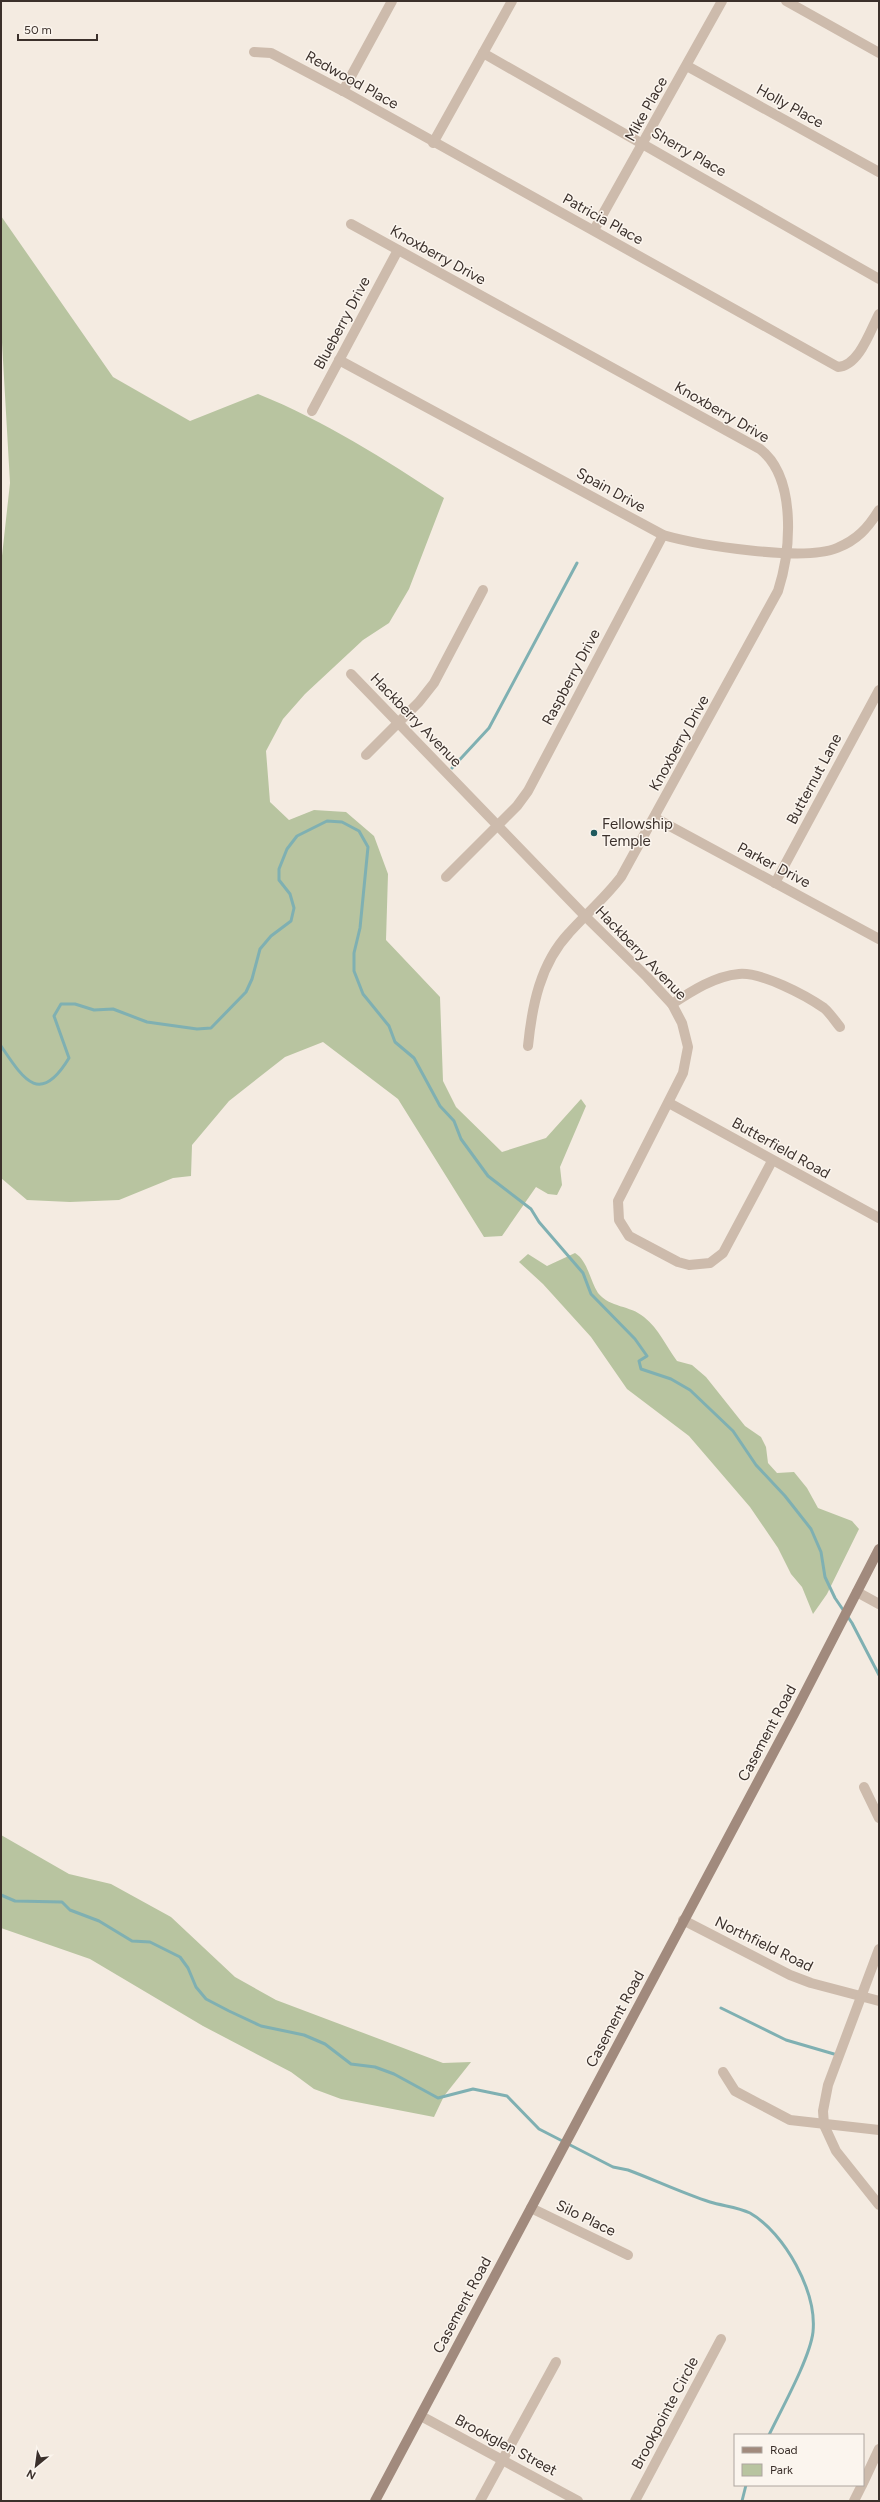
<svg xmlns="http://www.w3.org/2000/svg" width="880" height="2502" font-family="Figtree,sans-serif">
<rect width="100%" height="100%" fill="#f4ebe1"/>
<g fill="#b8c4a0">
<path d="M1,216L113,377L190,421L258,394C325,421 384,459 444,498L409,589L389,623L363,640L305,694L283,719L266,751L270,802L289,820L314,810L346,812L374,836L388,874L386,940L440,997L443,1081L456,1107L502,1152L546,1138L581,1099L586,1106L560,1167L562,1185L557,1195L548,1194L536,1187L502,1236L484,1237L398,1099L323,1042L285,1057L229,1101L192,1145L191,1176L173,1178L119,1200L70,1202L27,1200L1,1178V565L10,483L1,325Z"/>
<path d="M575,1253C588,1261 590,1281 598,1293C610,1308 630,1305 644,1317C659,1329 666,1346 677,1361L692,1365L706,1377L745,1426L761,1437L766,1447L768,1463L777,1473L794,1472L807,1488L818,1508L852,1521L859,1529L827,1594L813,1614L802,1587L791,1574L778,1548L750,1507L689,1436L627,1389L591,1337L543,1284L519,1262L528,1254L547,1266Z"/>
<polygon points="1,1835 69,1874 111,1884 171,1917 235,1977 276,2000 443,2063 471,2062 444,2096 434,2117 341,2099 314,2089 291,2072 203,2026 90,1959 1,1928"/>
</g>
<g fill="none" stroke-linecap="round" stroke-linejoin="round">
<g stroke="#7fb0b2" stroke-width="3">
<polyline points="452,768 489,728 577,563"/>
<path d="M1,1046C24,1080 40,1106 69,1058L54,1016L61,1004H75L94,1010L113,1009L147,1022L197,1029L211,1028L246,992L252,979L260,949L271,936L291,921L294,908L290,894L279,880V869L287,849L297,836L327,821L342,822L359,831L368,847L360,928L354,953V971L363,994L389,1026L395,1042L414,1058L440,1106L454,1121L461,1139L488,1176L531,1209L539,1222L583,1273L591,1294L635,1339L647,1356L639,1361L641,1369L671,1379L690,1390L733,1431L756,1465L785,1496L811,1529L821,1552L825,1577L835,1598L852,1623L879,1675"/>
<path d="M1,1895L15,1901L62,1902L70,1910L99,1921L132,1941L150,1942L180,1957L188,1968L196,1987L206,1999L229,2011L261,2026L304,2035L325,2044L351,2064L375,2067L394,2074L438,2098L473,2089L507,2096L539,2129L613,2167L628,2170C655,2180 682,2193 710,2202C723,2206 738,2207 750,2213C785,2233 817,2292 813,2332C810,2358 781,2410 769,2435"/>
<polyline points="721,2008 786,2040 834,2054"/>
<polyline points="742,2501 746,2485"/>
</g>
<g stroke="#cdbbac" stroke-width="10">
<polyline points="786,1 879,53"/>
<path d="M254,52L271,53L343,91L838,367C859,366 870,331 879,314"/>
<polyline points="483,53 879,279"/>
<polyline points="687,66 879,172"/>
<polyline points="343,91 392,1"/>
<polyline points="433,143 512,1"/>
<path d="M351,224L760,449C797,478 791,551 778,591L621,877C605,898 586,914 569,933C540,964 532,1006 528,1046"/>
<polyline points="594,230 722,1"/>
<path d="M339,360L663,535C698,545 804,562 837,548C857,540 868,528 879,510"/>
<polyline points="312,411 398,250"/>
<polyline points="351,674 586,917 647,977 672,1004 682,1023 688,1047 683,1073 618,1201 619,1220 629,1236 678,1262 689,1265 710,1263 723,1253 772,1161"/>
<polyline points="366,755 419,702 434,683 483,590"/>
<polyline points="655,818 879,939"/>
<polyline points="446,877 517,806 528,791 663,535"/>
<polyline points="775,883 879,690"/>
<path d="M672,1004C692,991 715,976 739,974C762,972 805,995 824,1008C830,1013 835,1021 840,1027"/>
<polyline points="669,1103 879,1218"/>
<polyline points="857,1592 879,1604"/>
<polyline points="864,1787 879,1818"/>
<polyline points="683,1920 790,1975 811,1983 879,2001"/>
<polyline points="879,1949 828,2085 823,2111 824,2125 836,2151 879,2205"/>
<polyline points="723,2072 735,2091 790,2120 879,2130"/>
<polyline points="531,2208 628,2255"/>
<polyline points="421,2416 578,2501"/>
<polyline points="863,2483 879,2449"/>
<polyline points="480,2501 556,2362"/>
<polyline points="635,2501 721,2339"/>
<polyline points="854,2501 862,2485"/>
</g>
<polyline stroke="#a18a7d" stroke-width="10" points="375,2501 794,1714 879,1549"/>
</g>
<circle fill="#1f5a5e" stroke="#fbf5ee" stroke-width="1.5" cx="594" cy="833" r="4"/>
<g text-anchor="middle" stroke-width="3" stroke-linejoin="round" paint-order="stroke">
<g font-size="15" fill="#3b302b" stroke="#fbf5ee">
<text transform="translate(352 80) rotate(29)" y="5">Redwood Place</text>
<text transform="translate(790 106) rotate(29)" y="5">Holly Place</text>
<text transform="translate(646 109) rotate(-61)" y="5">Mike Place</text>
<text transform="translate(689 152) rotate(30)" y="5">Sherry Place</text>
<text transform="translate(603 219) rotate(29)" y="5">Patricia Place</text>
<text transform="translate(438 255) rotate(29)" y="5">Knoxberry Drive</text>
<text transform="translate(342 323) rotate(-62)" y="5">Blueberry Drive</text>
<text transform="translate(722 412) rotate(30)" y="5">Knoxberry Drive</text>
<text transform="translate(611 490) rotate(29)" y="5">Spain Drive</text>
<text transform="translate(571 677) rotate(-62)" y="5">Raspberry Drive</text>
<text transform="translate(416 720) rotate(46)" y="5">Hackberry Avenue</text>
<text transform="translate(679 743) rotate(-61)" y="5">Knoxberry Drive</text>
<text transform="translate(814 779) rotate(-62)" y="5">Butternut Lane</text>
<text transform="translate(774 865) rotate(28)" y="5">Parker Drive</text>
<text transform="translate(641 953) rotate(46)" y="5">Hackberry Avenue</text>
<text transform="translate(781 1148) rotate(29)" y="5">Butterfield Road</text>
<text transform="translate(767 1733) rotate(-62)" y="5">Casement Road</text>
<text transform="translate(764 1944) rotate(26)" y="5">Northfield Road</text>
<text transform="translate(615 2019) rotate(-62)" y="5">Casement Road</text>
<text transform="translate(586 2218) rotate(26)" y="5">Silo Place</text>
<text transform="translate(462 2305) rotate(-62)" y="5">Casement Road</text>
<text transform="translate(665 2413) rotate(-62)" y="5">Brookpointe Circle</text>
<text transform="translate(506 2445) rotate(28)" y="5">Brookglen Street</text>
</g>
<g font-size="15" fill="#3b302b" stroke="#fbf5ee" text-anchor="start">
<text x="602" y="829">Fellowship<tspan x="602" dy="17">Temple</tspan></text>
</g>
</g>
<rect width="880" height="2502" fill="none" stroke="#3b302b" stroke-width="4"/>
<rect x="734" y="2434" width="130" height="52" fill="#fbf5ee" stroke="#aea6a0"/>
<rect x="742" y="2447" width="20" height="6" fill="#a18a7d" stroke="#aea6a0"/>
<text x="770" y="2454" font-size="12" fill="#3b302b">Road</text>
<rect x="742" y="2464" width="20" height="12" fill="#b8c4a0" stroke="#aea6a0"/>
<text x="770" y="2474" font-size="12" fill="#3b302b">Park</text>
<g transform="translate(36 2466) rotate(209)" stroke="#fbf5ee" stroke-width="3" paint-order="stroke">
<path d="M0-3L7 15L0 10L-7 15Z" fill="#3b302b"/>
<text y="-6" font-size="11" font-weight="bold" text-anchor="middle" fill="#3b302b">N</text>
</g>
<path d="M18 34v6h79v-6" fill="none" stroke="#3b302b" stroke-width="2"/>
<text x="24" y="34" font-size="12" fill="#3b302b" stroke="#fbf5ee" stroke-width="3" paint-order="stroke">50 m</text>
</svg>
